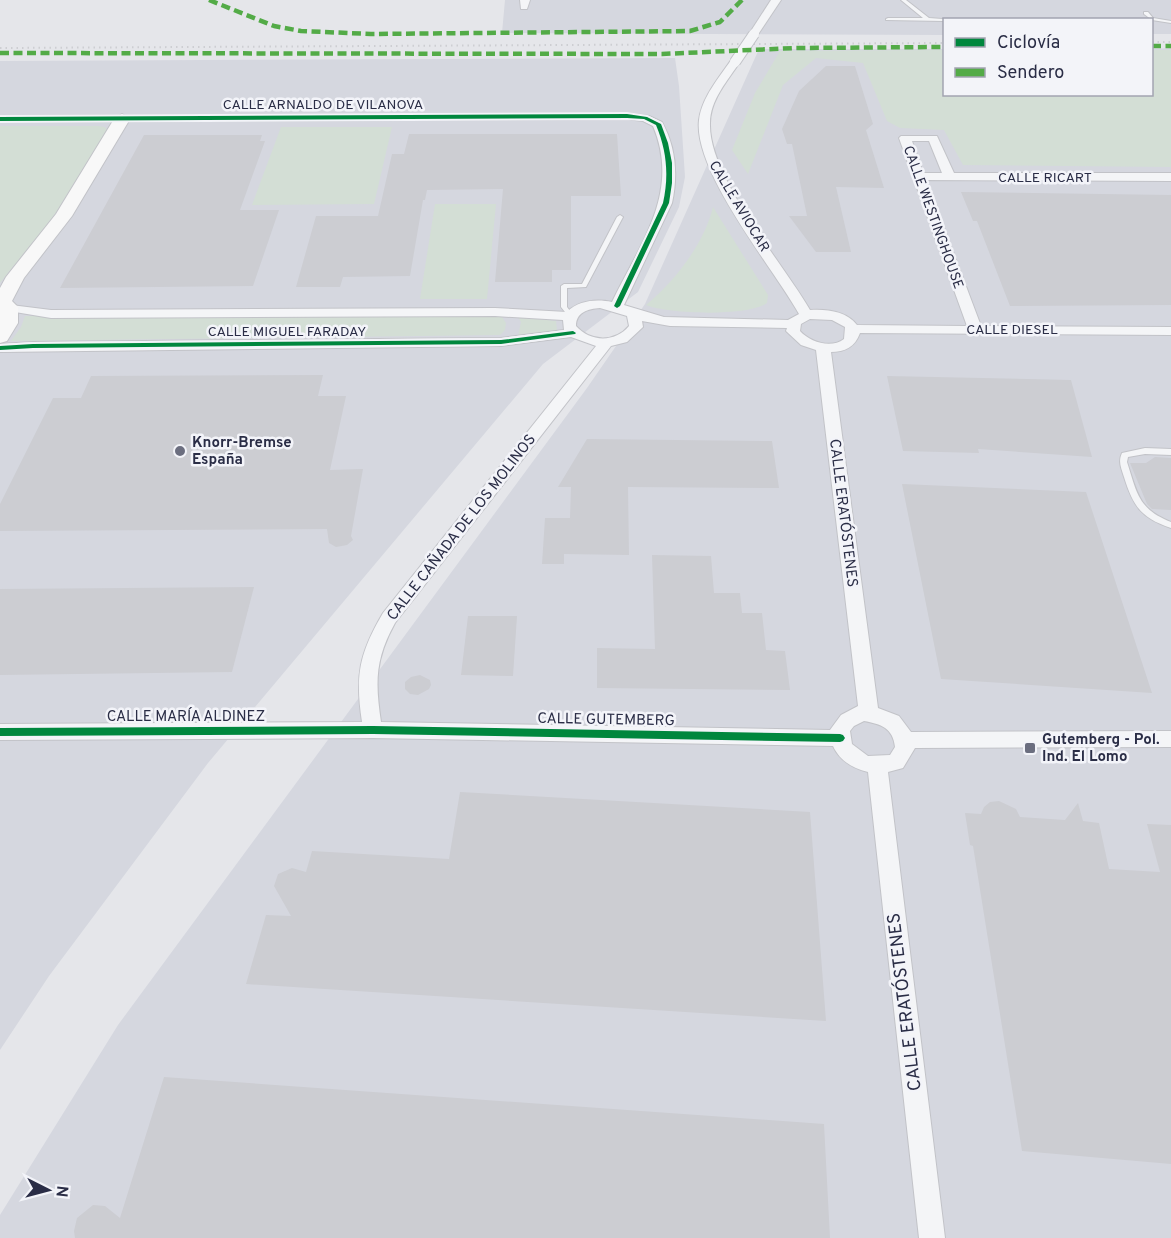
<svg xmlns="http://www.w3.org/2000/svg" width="1171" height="1238" font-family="Overpass,sans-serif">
<rect width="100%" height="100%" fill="#e5e6ea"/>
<g fill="#d5d7df">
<polygon points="505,0 1171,0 1171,34 1152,34 1152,20 944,20 944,35 502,33"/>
<polygon points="1171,48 1171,1238 0,1238 0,1215 118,1025 587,388 645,304 759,49 944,49 944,94 1152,94 1152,49"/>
<polygon points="675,58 679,86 685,177 679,207 638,292 543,364 208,763 49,976 0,1050 0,61"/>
</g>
<g fill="#d3ded5">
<polygon points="944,50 944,94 1152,94 1152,50 1171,50 1171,167 963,165 944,130 900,128 887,121 863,63 816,58 783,85 748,174 732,150 755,93 780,51"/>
<polygon points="0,126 98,126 105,127 107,130 52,219 0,283"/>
<polygon points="281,127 392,127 374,204 252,205"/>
<polygon points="435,204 496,204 487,299 420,299"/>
<path d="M713,207L768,295L767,303C748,317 668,314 646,305C675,281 704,244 713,207Z"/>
<polygon points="491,315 502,317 506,323 505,330 500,335 11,341 21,327 25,316"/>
<polygon points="518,317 556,321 557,330 518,336 521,322"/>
</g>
<g fill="#cccdd2">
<polygon points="826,66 855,66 873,124 866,130 884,188 836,187 851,252 816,252 789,216 807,216 792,144 787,144 782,129 799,91"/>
<polygon points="409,134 617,134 621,196 571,196 571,270 552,270 552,282 495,282 503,189 427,190 425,200 423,200 410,276 343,277 340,287 296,287 316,216 378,216 392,154 404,154"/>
<polygon points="144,135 262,135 260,141 265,141 240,210 279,210 253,286 60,288"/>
<polygon points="961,192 1171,195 1171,305 1010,306 977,221 973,221"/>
<polygon points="323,375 318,396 346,396 330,470 363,469 351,536 353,540 347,545 336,547 329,543 327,529 0,531 0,504 53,398 81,398 91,376"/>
<polygon points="887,376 1071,380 1092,457 978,449 979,453 903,451"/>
<polygon points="587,439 772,441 779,488 628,487 629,555 564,554 564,564 542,564 545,518 570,518 571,487 558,487"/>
<polygon points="1155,457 1171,458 1171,510 1152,509 1147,504 1130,463 1146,463"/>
<polygon points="902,484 1086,492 1152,693 941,679"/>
<polygon points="652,555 711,556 714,593 740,593 742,613 762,613 766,650 785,651 790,690 597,688 597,648 655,649"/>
<polygon points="254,587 232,672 0,675 0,589"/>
<polygon points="468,616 517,616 513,676 461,675"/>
<polygon points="420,675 430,680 431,685 429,689 418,695 410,694 405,689 405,682 411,677"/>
<polygon points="460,792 810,812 826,1021 246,984 266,915 291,916 274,886 278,874 292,868 306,872 312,851 449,859"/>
<polygon points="999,801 1016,809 1020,817 1065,820 1078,803 1083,821 1099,823 1109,869 1160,872 1147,824 1171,825 1171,1164 1022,1151 973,846 970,845 965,813 981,814 984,807 990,802"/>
<polygon points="164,1077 824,1124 830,1238 75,1238 74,1231 77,1218 93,1205 105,1206 120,1218"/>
</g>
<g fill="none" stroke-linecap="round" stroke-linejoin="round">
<defs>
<g id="lane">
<polygon points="901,0 906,0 929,18 956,20 944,20 944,21 886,20 886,19 888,18 923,18"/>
<polygon points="1144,12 1148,12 1153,18 1171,21 1171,23 1152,20 1144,14"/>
<polygon points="976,19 1118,19 1120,20 974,20"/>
<polygon points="620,215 623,217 586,287 567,288 567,307 574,316 573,317 569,317 561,307 561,286 564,284 582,284 617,217"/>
<path d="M1145,448L1171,449V455L1145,454L1128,457L1127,462C1137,493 1138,509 1171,522V528C1141,518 1133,506 1124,477C1121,467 1118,462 1122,453Z"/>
</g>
<g id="street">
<polygon points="520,0 530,0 527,9 521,9"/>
<polygon points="771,0 781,0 757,36 751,36 749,34"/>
<path d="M731,60L740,62C728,80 710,100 710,123C708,177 783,263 810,310C827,309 846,311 857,325L967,326L899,138L901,136H937L954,173H1171V181L926,180L981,326L1171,327V335L860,333C855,347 845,352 831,352L878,708L899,716L911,732L1171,731V747L915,748L903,768L888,772L945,1238H919L868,772C852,768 840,761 833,746L373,738L0,740V724L362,722C355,676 359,654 383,613L596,346L571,337L501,346L0,352V344L33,342L501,338L564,330L563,320L495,316L51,318L3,310L1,307L3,304L51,310L495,308L567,312C579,300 597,299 612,302C640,244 681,192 653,126L643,121L627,119L0,122V116L627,113L649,116L662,122C676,147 678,175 672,203L624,305L664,317L788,320L799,314C773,268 693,171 699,120C702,97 719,78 731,60ZM912,141H929L942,173H923ZM600,308L627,316L629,326C615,343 590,342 576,326C576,312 588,309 600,308ZM810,319L832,320L845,327L844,339C831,349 810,342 800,331L801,324ZM642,321L670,326L787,328L786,331L801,345L816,350L858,706L841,715L830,730L381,722C375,682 375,659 395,623L611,346L627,342L643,327ZM864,721C881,724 893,728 895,747L890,755L868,756L852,744L850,731L854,726Z"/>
</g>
<polygon id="secondary" points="122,114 130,119 72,216 24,278 12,301 18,307 18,323 7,341 0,343 0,288 6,277 56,214 114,119"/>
</defs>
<use href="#lane" stroke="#c2c3c8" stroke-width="2"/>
<use href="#street" stroke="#c2c3c8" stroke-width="2"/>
<use href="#secondary" stroke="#c2c3c8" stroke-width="2"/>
<use href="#lane" fill="#f4f5f7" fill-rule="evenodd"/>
<use href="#street" fill="#f4f5f7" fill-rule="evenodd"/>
<use href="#secondary" fill="#f8f8f8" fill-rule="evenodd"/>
<g stroke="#cdced2" stroke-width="2" stroke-dasharray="1.5 4" stroke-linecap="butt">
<polyline points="1152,42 1171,42"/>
<polyline points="0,48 944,43"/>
</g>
<defs>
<polyline id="street-bridge" points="735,62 754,34"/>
</defs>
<use href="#street-bridge" stroke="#c2c3c8" stroke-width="12" stroke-linecap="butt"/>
<use href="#street-bridge" stroke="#f4f5f7" stroke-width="10"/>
<g stroke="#53ab47" stroke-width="4.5" stroke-dasharray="9 4.5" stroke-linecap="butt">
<polyline points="209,0 274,26 301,31 371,34 690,31 720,22 742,0"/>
<polyline points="1152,46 1171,46"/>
<polyline points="0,53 662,54 795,48 944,47"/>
</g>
<defs>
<g id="cycleway">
<path d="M627,114L647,117L661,124L668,143L672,163V183L669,203L620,306L617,308L614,306L663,203C669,176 667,151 656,125L644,119L627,118L0,121V117Z"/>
<polygon points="573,331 576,333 575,334 501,344 33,348 0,350 0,346 33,344 501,340"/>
<polygon points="373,726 840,734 843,735 845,738 843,741 840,742 373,734 0,736 0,728"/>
</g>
</defs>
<use href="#cycleway" stroke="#f3f4f9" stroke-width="4"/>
<use href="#cycleway" fill="#00873e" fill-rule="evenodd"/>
</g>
<g fill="#6b6e7f" stroke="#f3f4f9" stroke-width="2">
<circle cx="180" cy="451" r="6"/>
<rect x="1024" y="742" width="12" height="12" rx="3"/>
</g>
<g text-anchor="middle" stroke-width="5" stroke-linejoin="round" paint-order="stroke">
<g font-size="14" fill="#2a2d46" stroke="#f3f4f9">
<text x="323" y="109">CALLE ARNALDO DE VILANOVA</text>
<text x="1045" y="182">CALLE RICART</text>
<text transform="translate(740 206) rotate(59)" y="5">CALLE AVIOCAR</text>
<text transform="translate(934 217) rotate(70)" y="5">CALLE WESTINGHOUSE</text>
<text x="1012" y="334">CALLE DIESEL</text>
<text x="287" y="336">CALLE MIGUEL FARADAY</text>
</g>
<g font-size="15" font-weight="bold" fill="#2a2d46" stroke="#f3f4f9" text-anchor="start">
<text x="192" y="447">Knorr-Bremse<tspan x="192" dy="17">España</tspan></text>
<text x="1042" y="744">Gutemberg - Pol.<tspan x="1042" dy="17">Ind. El Lomo</tspan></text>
</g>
<g font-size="15" fill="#2a2d46" stroke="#f3f4f9">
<text transform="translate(844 513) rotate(83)" y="5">CALLE ERATÓSTENES</text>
<text transform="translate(461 527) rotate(-52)" y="5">CALLE CAÑADA DE LOS MOLINOS</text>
<text x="186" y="721">CALLE MARÍA ALDINEZ</text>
<text transform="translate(606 719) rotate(1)" y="5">CALLE GUTEMBERG</text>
</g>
<g font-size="18" fill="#2a2d46" stroke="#f3f4f9">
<text transform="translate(904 1002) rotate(-97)" y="6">CALLE ERATÓSTENES</text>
</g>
</g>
<rect x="943" y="18" width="210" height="78" fill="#f3f4f9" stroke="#a3a4b1" stroke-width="1.5"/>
<rect x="955" y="38" width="30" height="9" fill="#00873e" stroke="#a3a4b1" stroke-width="1.5"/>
<text x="997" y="48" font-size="18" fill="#2a2d46">Ciclovía</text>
<rect x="955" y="68" width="30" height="9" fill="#53ab47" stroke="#a3a4b1" stroke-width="1.5"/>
<text x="997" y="78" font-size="18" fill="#2a2d46">Sendero</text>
<g transform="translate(48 1190) rotate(96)" stroke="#f3f4f9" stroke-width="4.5" paint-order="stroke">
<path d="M0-4.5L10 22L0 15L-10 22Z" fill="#2a2d46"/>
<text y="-9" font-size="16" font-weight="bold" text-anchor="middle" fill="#2a2d46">N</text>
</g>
</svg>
